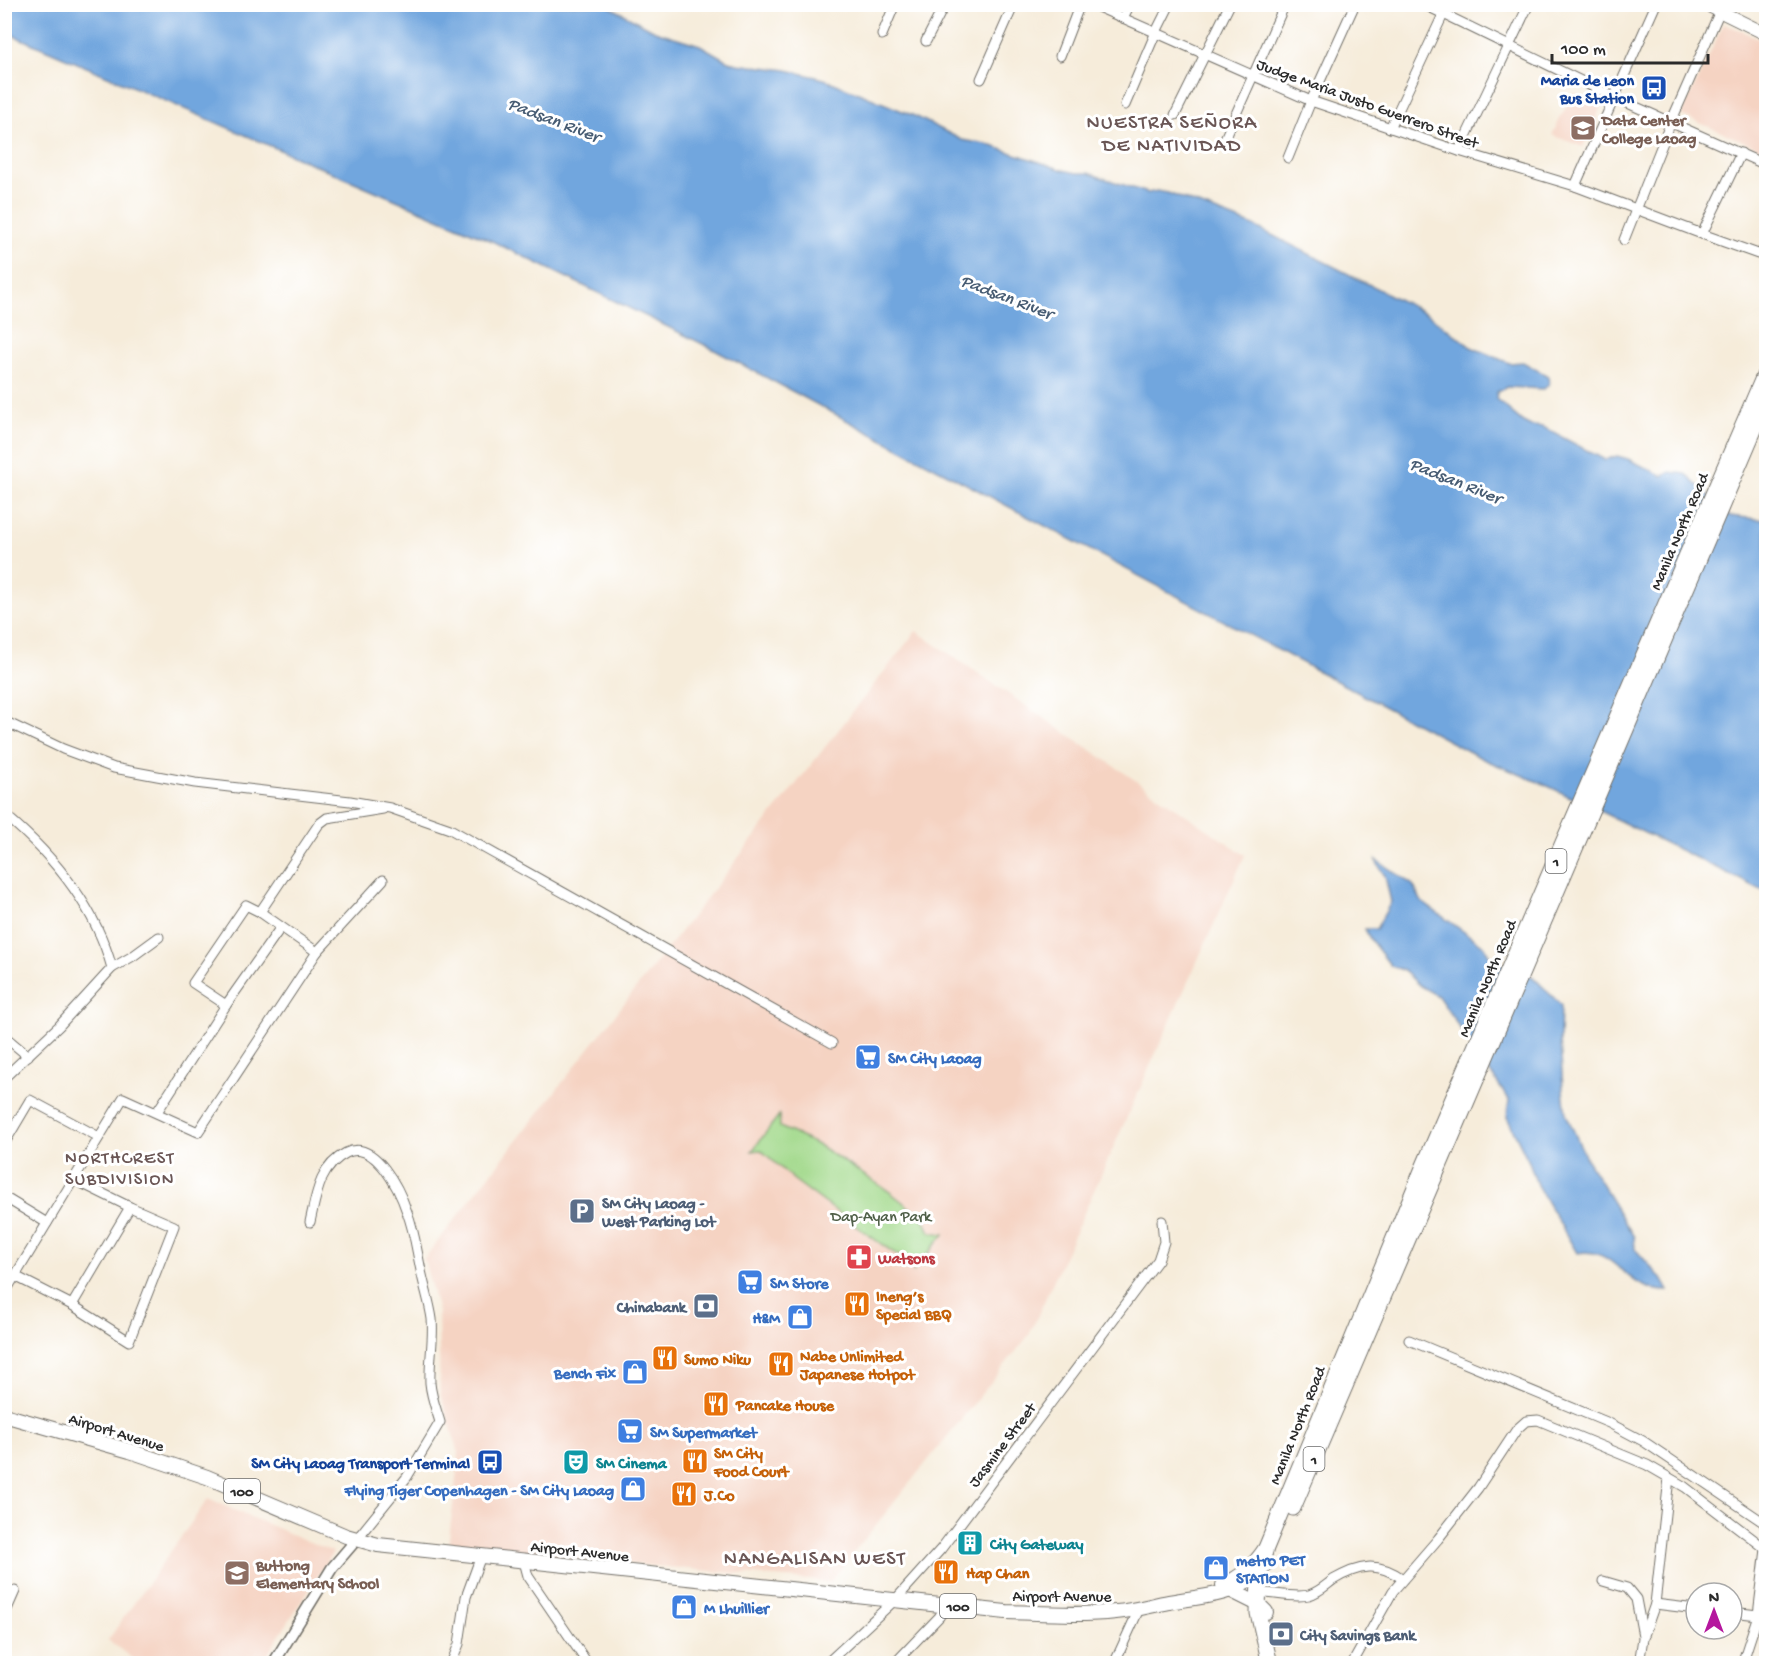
<svg xmlns="http://www.w3.org/2000/svg" width="1771" height="1668" font-family="'Gochi Hand',sans-serif">
<rect width="100%" height="100%" fill="#fff"/>
<filter id="ink" filterUnits="userSpaceOnUse"><feTurbulence type="fractalNoise" baseFrequency=".0167" numOctaves="2"/><feDisplacementMap in="SourceGraphic" scale="12" xChannelSelector="R" yChannelSelector="G"/><feConvolveMatrix kernelMatrix="1 2 1 2 8 2 1 2 1" color-interpolation-filters="sRGB"/></filter>
<filter id="wash" filterUnits="userSpaceOnUse"><feTurbulence type="fractalNoise" baseFrequency=".008" numOctaves="4" result="noise"/><feDisplacementMap in="SourceGraphic" scale="24" xChannelSelector="R" yChannelSelector="G"/><feGaussianBlur stdDeviation="1.35" result="paint"/><feColorMatrix in="noise" values="0 0 0 0 0 0 0 0 0 0 0 0 0 0 0 0 0 1.4 0 .05"/><feComposite in="paint" operator="in"/></filter>
<g filter="url(#wash)">
<rect width="100%" height="100%" fill="#f6ecda"/>
<g fill="#f5d3c2">
<polygon points="1724,23 1766,42 1766,151 1681,115"/>
<polygon points="1573,93 1603,102 1583,147 1552,135"/>
<polygon points="916,631 1245,855 1029,1335 830,1582 448,1547 459,1453 440,1394 438,1312 424,1259"/>
<polygon points="208,1499 333,1552 262,1663 138,1663 108,1640"/>
</g>
<polygon fill="#a2d98b" stroke="#66825b" stroke-width="1.5" points="779,1115 780,1127 820,1146 890,1192 924,1219 930,1232 944,1234 913,1272 914,1267 910,1259 897,1255 867,1234 794,1180 761,1150 752,1151"/>
<g fill="#71a6de" stroke="#4e6884" stroke-width="1.5">
<polygon points="5,4 607,5 655,31 700,45 726,60 737,64 787,70 824,79 917,117 962,140 986,144 1063,170 1077,173 1088,173 1148,193 1157,191 1168,193 1254,226 1429,315 1471,347 1509,363 1523,362 1548,376 1549,384 1544,389 1507,387 1497,392 1496,399 1523,422 1531,426 1543,427 1605,460 1617,456 1628,459 1663,476 1670,472 1686,474 1730,516 1766,520 1766,892 1550,787 1483,759 709,347 492,241 5,32"/>
<path d="M1375,859L1413,885L1422,902L1484,946L1492,960L1533,977L1561,1005L1560,1039L1563,1090L1566,1114L1587,1160L1634,1237L1635,1249L1660,1277L1668,1291C1622,1291 1618,1246 1577,1253L1537,1185L1530,1164L1507,1117L1509,1100L1438,996L1420,986L1403,970L1391,966L1370,939L1365,929H1376L1391,902L1385,876Z"/>
</g>
</g>
<g filter="url(#ink)">
<g fill="none" stroke-linecap="round" stroke-linejoin="round">
<defs>
<g id="minor">
<polyline points="1091,4 1311,101 1459,151 1575,186 1702,234 1741,153"/>
<polyline points="1423,4 1614,97 1766,165"/>
<polyline points="1123,18 1130,4"/>
<polyline points="882,35 895,4"/>
<polyline points="926,41 945,4"/>
<polyline points="1060,56 1080,4"/>
<polyline points="981,79 1014,4"/>
<polyline points="1125,105 1156,32 1170,4"/>
<polyline points="1175,115 1230,4"/>
<polyline points="1390,128 1448,4"/>
<polyline points="1223,143 1285,4"/>
<polyline points="1459,151 1529,4"/>
<polyline points="1288,158 1311,101 1355,4"/>
<polyline points="1575,186 1656,4"/>
<polyline points="1702,234 1758,254 1762,253 1766,244"/>
<polyline points="1624,240 1671,122 1723,4"/>
<polyline points="4,721 63,749 114,768 195,783 350,801 390,808 450,829 832,1043"/>
<path d="M4,814C53,855 95,906 112,968L59,1026L4,1078"/>
<polyline points="260,912 317,952"/>
<polyline points="112,968 133,956 159,937"/>
<polyline points="226,1005 193,983 246,905 260,912 319,824 327,818 383,809"/>
<polyline points="4,1036 28,1056"/>
<polyline points="157,1112 226,1005 281,927"/>
<polyline points="4,1144 30,1100 99,1137"/>
<polyline points="4,1197 47,1223"/>
<path d="M310,1222C316,1196 319,1167 346,1153C375,1138 400,1191 407,1212C415,1232 417,1254 422,1275C425,1289 430,1304 432,1319C434,1340 429,1361 430,1383C431,1396 436,1409 440,1422L407,1477L356,1540"/>
<polyline points="15,1276 123,1098 198,1132 317,952 383,880"/>
<polyline points="4,1294 15,1276 72,1305 129,1341 174,1226 130,1207 73,1179"/>
<polyline points="72,1305 130,1207"/>
<polyline points="1409,1340 1609,1423 1643,1441 1766,1524"/>
<polyline points="524,1561 528,1576 588,1664"/>
<polyline points="1603,1581 1627,1588 1636,1599 1643,1636"/>
<path d="M1266,1593C1279,1594 1296,1598 1309,1595C1319,1592 1325,1586 1333,1580C1359,1565 1377,1561 1403,1579"/>
<polyline points="1655,1604 1669,1478"/>
<polyline points="1732,1612 1758,1615 1766,1549"/>
<polyline points="4,1616 15,1591"/>
<polyline points="451,1664 459,1644 466,1597 481,1556"/>
<polyline points="826,1664 896,1599 941,1549 1158,1260 1164,1242 1162,1221"/>
<polyline points="894,1664 939,1617 947,1605"/>
<polyline points="1114,1664 1140,1607"/>
<polyline points="1352,1664 1393,1591 1438,1539 1478,1488 1517,1429 1526,1421 1538,1420 1647,1465 1685,1487 1766,1549"/>
<polyline points="1639,1664 1643,1638 1655,1604 1696,1609"/>
<polyline points="1742,1664 1758,1615"/>
</g>
<polyline id="tertiary" points="273,1664 332,1568 356,1540"/>
<polyline id="secondary" points="1705,4 1766,34"/>
<g id="primary">
<path d="M4,1415L130,1451L207,1477L346,1536L378,1545L1006,1612C1042,1613 1079,1616 1116,1612C1133,1611 1152,1605 1169,1602C1213,1594 1230,1599 1265,1566"/>
<path d="M1223,1585C1240,1578 1255,1564 1265,1549"/>
<polyline points="1226,1588 1258,1604 1266,1612"/>
</g>
<g id="trunk">
<polyline points="1293,1508 1766,402"/>
<polyline points="1270,1664 1258,1613 1259,1572 1266,1548 1423,1168 1766,371"/>
</g>
</defs>
<use href="#minor" stroke="#726f68" stroke-width="11"/>
<use href="#tertiary" stroke="#726f68" stroke-width="13"/>
<use href="#secondary" stroke="#726f68" stroke-width="14"/>
<use href="#primary" stroke="#726f68" stroke-width="16"/>
<use href="#trunk" stroke="#726f68" stroke-width="17"/>
<use href="#minor" stroke="#fff" stroke-width="9"/>
<use href="#tertiary" stroke="#fff" stroke-width="10"/>
<use href="#secondary" stroke="#fff" stroke-width="12"/>
<use href="#primary" stroke="#fff" stroke-width="14"/>
<use href="#trunk" stroke="#fff" stroke-width="15"/>
</g>
</g>
<defs>
<symbol id="bus-square" viewBox="-11 -11 22 22"><rect x="-9" y="-9" width="18" height="18" rx="4" fill="#1a4fb4" stroke="#fff"/><path d="M-5-6H5V4H4V6H2V4H-2V6H-4V4H-5ZM-3.5-4V0h7V-4ZM-3.5 1.2v1.5H-2V1.2ZM2 1.2v1.5H3.5V1.2Z" fill="#fff"/></symbol>
<symbol id="university-square" viewBox="-11 -11 22 22"><rect x="-9" y="-9" width="18" height="18" rx="4" fill="#8d6e63" stroke="#fff"/><path d="M0-5L7-2L0 1L-7-2ZM-4 1L0 2.5L4 1V4Q0 6-4 4Z" fill="#fff"/></symbol>
<symbol id="supermarket-square" viewBox="-11 -11 22 22"><rect x="-9" y="-9" width="18" height="18" rx="4" fill="#3f7fe0" stroke="#fff"/><path d="M-6-5.5h2.5l.6 2H6L4.5 2H-2.5L-4.4-4H-6ZM-1.5 3.2a1.3 1.3 0 1 0 .1 0ZM3 3.2a1.3 1.3 0 1 0 .1 0Z" fill="#fff"/></symbol>
<symbol id="parking-square" viewBox="-11 -11 22 22"><rect x="-9" y="-9" width="18" height="18" rx="4" fill="#5c6f8a" stroke="#fff"/><path d="M-3.5-5.5H1a3.5 3.5 0 0 1 0 7H-1V5.5H-3.5ZM-1-3.4V-.6H.8a1.4 1.4 0 0 0 0-2.8Z" fill="#fff"/></symbol>
<symbol id="pharmacy-square" viewBox="-11 -11 22 22"><rect x="-9" y="-9" width="18" height="18" rx="4" fill="#e0444e" stroke="#fff"/><path d="M-2-6h4v4h4v4h-4v4h-4v-4h-4v-4h4Z" fill="#fff"/></symbol>
<symbol id="restaurant-square" viewBox="-11 -11 22 22"><rect x="-9" y="-9" width="18" height="18" rx="4" fill="#e8710a" stroke="#fff"/><path d="M-5-6h1v4h1v-4h1v4h1v-4h1v5L-1.5 .5V6h-2V.5L-5-1ZM5-6V6H3V1.5H1.5Q1.5-4 5-6Z" fill="#fff"/></symbol>
<symbol id="bank-square" viewBox="-11 -11 22 22"><rect x="-9" y="-9" width="18" height="18" rx="4" fill="#5c6f8a" stroke="#fff"/><path d="M-6-4H6V4H-6ZM0-2.3a2.3 2.3 0 1 0 0 4.6a2.3 2.3 0 1 0 0-4.6Z" fill="#fff"/></symbol>
<symbol id="shop-square" viewBox="-11 -11 22 22"><rect x="-9" y="-9" width="18" height="18" rx="4" fill="#3f7fe0" stroke="#fff"/><path d="M-5-2.5h2.3a2.7 3.5 0 0 1 5.4 0H5L5.5 6h-11ZM-1.5-2.5h3a1.5 2.3 0 0 0-3 0Z" fill="#fff"/></symbol>
<symbol id="theatre-square" viewBox="-11 -11 22 22"><rect x="-9" y="-9" width="18" height="18" rx="4" fill="#0f9aa8" stroke="#fff"/><path d="M-5-5.5Q0-4 5-5.5V0Q5 5 0 6Q-5 5-5 0ZM-3.3-2.5H-1v1.5H-3.3ZM1-2.5H3.3v1.5H1ZM-2.8 1Q0 5.5 2.8 1Z" fill="#fff"/></symbol>
<symbol id="building-square" viewBox="-11 -11 22 22"><rect x="-9" y="-9" width="18" height="18" rx="4" fill="#0f9aa8" stroke="#fff"/><path d="M-4-6H4V6H1V3H-1V6H-4ZM-2.5-4.3h1.7v1.8h-1.7ZM.8-4.3h1.7v1.8H.8ZM-2.5-1h1.7V.8h-1.7ZM.8-1h1.7V.8H.8Z" fill="#fff"/></symbol>
<symbol id="school-square" viewBox="-11 -11 22 22"><rect x="-9" y="-9" width="18" height="18" rx="4" fill="#8d6e63" stroke="#fff"/><path d="M0-5L7-2L0 1L-7-2ZM-4 1L0 2.5L4 1V4Q0 6-4 4Z" fill="#fff"/></symbol>
</defs>
<g fill-rule="evenodd">
<use href="#bus-square" x="1639" y="73" width="30" height="30"/>
<use href="#university-square" x="1568" y="113" width="30" height="30"/>
<use href="#supermarket-square" x="853" y="1042" width="30" height="30"/>
<use href="#parking-square" x="567" y="1196" width="30" height="30"/>
<use href="#pharmacy-square" x="844" y="1242" width="30" height="30"/>
<use href="#supermarket-square" x="735" y="1267" width="30" height="30"/>
<use href="#restaurant-square" x="842" y="1289" width="30" height="30"/>
<use href="#bank-square" x="691" y="1291" width="30" height="30"/>
<use href="#shop-square" x="785" y="1302" width="30" height="30"/>
<use href="#restaurant-square" x="650" y="1343" width="30" height="30"/>
<use href="#restaurant-square" x="766" y="1349" width="30" height="30"/>
<use href="#shop-square" x="620" y="1357" width="30" height="30"/>
<use href="#restaurant-square" x="701" y="1389" width="30" height="30"/>
<use href="#supermarket-square" x="615" y="1416" width="30" height="30"/>
<use href="#restaurant-square" x="680" y="1446" width="30" height="30"/>
<use href="#bus-square" x="475" y="1447" width="30" height="30"/>
<use href="#theatre-square" x="561" y="1447" width="30" height="30"/>
<use href="#shop-square" x="618" y="1474" width="30" height="30"/>
<use href="#restaurant-square" x="669" y="1479" width="30" height="30"/>
<use href="#building-square" x="955" y="1528" width="30" height="30"/>
<use href="#shop-square" x="1201" y="1553" width="30" height="30"/>
<use href="#restaurant-square" x="931" y="1557" width="30" height="30"/>
<use href="#school-square" x="222" y="1558" width="30" height="30"/>
<use href="#shop-square" x="669" y="1592" width="30" height="30"/>
<use href="#bank-square" x="1266" y="1619" width="30" height="30"/>
</g>
<g text-anchor="middle" stroke-width="6" stroke-linejoin="round" paint-order="stroke">
<g fill="#fff" stroke="#6b6b6b" stroke-width="1.5">
<rect x="1545.5" y="849" width="21" height="24" rx="4.5"/>
<rect x="1303.5" y="1447" width="21" height="24" rx="4.5"/>
<rect x="224" y="1479" width="36" height="24" rx="4.5"/>
<rect x="940" y="1594" width="36" height="24" rx="4.5"/>
</g>
<g font-size="15" font-weight="bold" fill="#2b2b2b">
<text x="1556" y="866">1</text>
<text x="1314" y="1464">1</text>
<text x="242" y="1496">100</text>
<text x="958" y="1611">100</text>
</g>
<g font-size="16" font-weight="bold" fill="#164399" stroke="#fff" text-anchor="end">
<text x="1634" y="85">Maria de Leon<tspan x="1634" dy="18">Bus Station</tspan></text>
<text x="470" y="1468">SM City Laoag Transport Terminal</text>
</g>
<g font-size="16" fill="#2b2b2b" stroke="#fff">
<text transform="translate(1368 102) rotate(20)" y="6">Judge Maria Justo Guerrero Street</text>
<text transform="translate(1678 531) rotate(-67)" y="6">Manila North Road</text>
<text transform="translate(1486 978) rotate(-67)" y="6">Manila North Road</text>
<text transform="translate(1296 1425) rotate(-68)" y="6">Manila North Road</text>
<text transform="translate(117 1431) rotate(17)" y="6">Airport Avenue</text>
<text transform="translate(1001 1444) rotate(-53)" y="6">Jasmine Street</text>
<text transform="translate(580 1550) rotate(6)" y="6">Airport Avenue</text>
<text x="1062" y="1601">Airport Avenue</text>
</g>
<g font-size="16" font-weight="bold" fill="#785e54" stroke="#fff" text-anchor="start">
<text x="1602" y="125">Data Center<tspan x="1602" dy="18">College Laoag</tspan></text>
<text x="256" y="1570">Buttong<tspan x="256" dy="18">Elementary School</tspan></text>
</g>
<g font-size="16" font-weight="bold" fill="#366cbe" stroke="#fff" text-anchor="start">
<text x="888" y="1063">SM City Laoag</text>
<text x="770" y="1288">SM Store</text>
<text x="780" y="1323" text-anchor="end">H&amp;M</text>
<text x="616" y="1378" text-anchor="end">Bench Fix</text>
<text x="650" y="1437">SM Supermarket</text>
<text x="614" y="1495" text-anchor="end">Flying Tiger Copenhagen - SM City Laoag</text>
<text x="1236" y="1565">metro PET<tspan x="1236" dy="18">STATION</tspan></text>
<text x="704" y="1613">M Lhuillier</text>
</g>
<g font-size="16" font-weight="bold" fill="#4e5e75" stroke="#fff" text-anchor="start">
<text x="602" y="1208">SM City Laoag -<tspan x="602" dy="18">West Parking Lot</tspan></text>
<text x="686" y="1312" text-anchor="end">Chinabank</text>
<text x="1300" y="1640">City Savings Bank</text>
</g>
<g font-size="16" fill="#4f5f48" stroke="#fff">
<text x="881" y="1221">Dap-Ayan Park</text>
</g>
<g font-size="16" font-weight="bold" fill="#be3a42" stroke="#fff" text-anchor="start">
<text x="878" y="1263">Watsons</text>
</g>
<g font-size="16" font-weight="bold" fill="#c56008" stroke="#fff" text-anchor="start">
<text x="876" y="1301">Ineng’s<tspan x="876" dy="18">Special BBQ</tspan></text>
<text x="800" y="1361">Nabe Unlimited<tspan x="800" dy="18">Japanese Hotpot</tspan></text>
<text x="684" y="1364">Sumo Niku</text>
<text x="736" y="1410">Pancake House</text>
<text x="714" y="1458">SM City<tspan x="714" dy="18">Food Court</tspan></text>
<text x="704" y="1500">J.Co</text>
<text x="966" y="1578">Hap Chan</text>
</g>
<g font-size="16" font-weight="bold" fill="#0d838f" stroke="#fff" text-anchor="start">
<text x="596" y="1468">SM Cinema</text>
<text x="990" y="1549">City Gateway</text>
</g>
<g font-size="18" font-style="italic" fill="#475c73" stroke="#fff">
<text transform="translate(554 119) rotate(21)" y="6">Padsan River</text>
<text transform="translate(1007 296) rotate(21)" y="6">Padsan River</text>
<text transform="translate(1456 480) rotate(22)" y="6">Padsan River</text>
</g>
<g font-size="18" letter-spacing="1.5" fill="#6a5655" stroke="#fff">
<text x="120" y="1163">NORTHCREST<tspan x="120" dy="21">SUBDIVISION</tspan></text>
</g>
<g font-size="20" letter-spacing="1.5" fill="#6a5655" stroke="#fff">
<text x="1172" y="128">NUESTRA SEÑORA<tspan x="1172" dy="23">DE NATIVIDAD</tspan></text>
<text x="815" y="1564">NANGALISAN WEST</text>
</g>
</g>
<rect width="1771" height="1668" fill="none" stroke="#fff" stroke-width="24"/>
<g transform="translate(1714 1611)"><circle r="28" fill="#ffffff" stroke="#aaaaaa" stroke-width="1.5"/>
<path d="M0-4.5L10 22L0 15L-10 22Z" fill="#b5179e"/>
<text y="-9" font-size="16" font-weight="bold" text-anchor="middle" fill="#2b2b2b">N</text>
</g>
<path d="M1552 54v9h156v-9" fill="none" stroke="#2b2b2b" stroke-width="3"/>
<text x="1561" y="54" font-size="18" fill="#2b2b2b" stroke="#ffffff" stroke-width="4.5" paint-order="stroke">100 m</text>
</svg>
